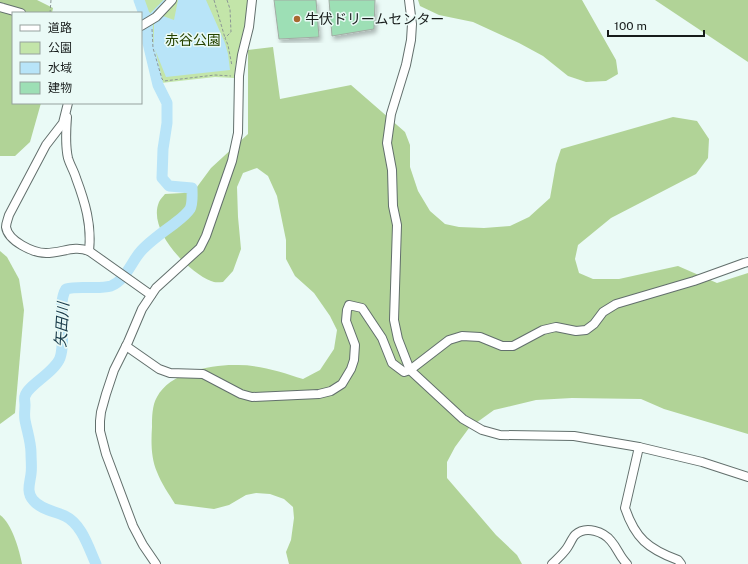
<svg xmlns="http://www.w3.org/2000/svg" width="748" height="564" font-family="'Public Sans','Noto Sans JP',sans-serif">
<defs>
<filter id="shadow"><feDropShadow dx="2" dy="3.5" stdDeviation="2" flood-color="#0004"/></filter>
</defs>
<rect width="100%" height="100%" fill="#eafaf6"/>
<polygon fill="#c3e5a9" points="141,0 248,0 246,19 236,62 234,78 215,77 161,83 151,51 150,24"/>
<g fill="#b1d397">
<polygon points="0,0 37,0 53,8 52,13 13,13 13,103 41,103 30,142 15,156 0,156"/>
<polygon points="418,0 582,0 616,60 618,74 606,81 586,82 568,76 543,56 519,43 473,22 439,15 420,6"/>
<polygon points="655,0 748,0 748,62"/>
<path d="M273,47L280,99L351,85L405,132L410,145V167L418,191L430,211L445,224L459,227L484,228L510,226L529,217L550,198L556,164L561,149L673,117L697,121L709,139L708,158L696,174L611,218L578,245L575,259L579,273L593,279H619L678,266L717,283L748,273V434L664,409L641,399L572,398L536,400L494,410L469,428L455,447L447,462V478L496,535L517,555L522,564H289L286,552L291,540L294,518L293,507L284,499L270,494L256,493L246,495L229,505L214,509L175,504C169,494 161,483 157,472C151,458 151,442 152,427C152,418 152,405 157,397C170,372 212,364 238,365C260,365 282,372 303,379L320,370L334,349L337,330L330,316L314,293L295,276L286,259V240L277,196L268,176L257,168L243,173L237,187L238,217L241,249L233,271L223,282C219,282 215,283 211,281C188,272 147,230 159,202C160,199 163,197 165,194L183,193L197,187L211,168L248,134V50Z"/>
<polygon points="0,251 7,257 19,279 24,310 15,413 0,424"/>
<path d="M0,515C12,524 19,549 22,564H0Z"/>
</g>
<polygon fill="#b8e4f8" points="178,0 206,0 225,43 228,54 230,70 166,77 154,47 154,24 163,16 174,20"/>
<g fill="none" stroke-linecap="round" stroke-linejoin="round">
<polyline stroke="#b8e4f8" stroke-width="2" points="147,18 165,0"/>
<path stroke="#b8e4f8" stroke-width="11" d="M96,564C89,549 82,524 65,516C55,511 41,510 33,500C26,492 30,483 31,474C32,468 31,460 31,453C31,442 27,431 25,420C24,415 25,410 25,405C25,402 24,398 25,396C28,385 54,373 60,358C67,338 56,305 66,289C80,285 97,290 111,286C126,280 131,262 141,251C150,241 163,232 174,224C179,220 186,215 190,209C193,203 192,195 192,188L169,186L162,178L163,149L167,123V103L158,85L148,43L147,18L144,14L139,0"/>
</g>
<g fill="#9ddfb5" stroke="#a1aca4" filter="url(#shadow)">
<polygon points="274,0 316,0 319,37 279,39"/>
<polygon points="329,0 375,0 374,29 332,36"/>
</g>
<g fill="none" stroke-linecap="round" stroke-linejoin="round">
<defs>
<g id="minor">
<polyline points="409,0 412,24 411,40 406,65 391,114 387,143 392,170 393,206 397,225 394,320 398,339 410,370 463,419 482,430 500,435 574,436 639,447 702,462 748,477"/>
<polyline points="0,7 21,13"/>
<polyline points="141,26 156,17 172,0"/>
<path d="M68,103L63,123L46,145L9,215C8,219 6,223 6,227C8,241 33,253 46,253C62,253 74,245 89,251L151,295"/>
<path d="M67,117C66,130 65,145 68,158C70,165 74,171 76,178C85,202 92,225 89,251"/>
<polyline points="126,346 159,369 170,373 203,374 241,394 252,397 319,394 331,391 342,384 351,369 354,360 355,345 346,321 347,310 349,305 362,308 382,338 392,363 404,372 410,370 449,340 462,336 480,337 502,346 513,346 543,330 556,327 576,331 586,330 594,324 603,312 616,304 694,281 744,263 748,262"/>
<path d="M639,447L625,508C635,538 648,549 678,560L681,564"/>
<polyline points="156,564 143,545 133,526 106,454 100,431 100,421 101,412 106,394 114,370 128,342 142,309 156,288 200,248 206,236 232,161 238,133 239,76 242,55 249,27 252,0"/>
<path d="M552,564C557,559 563,554 567,548C570,544 572,538 575,535C586,525 604,532 611,541C618,549 619,556 627,564"/>
</g>
</defs>
<use href="#minor" stroke="#626f6c" stroke-width="10"/>
<g stroke="#8c9795" stroke-width="1" stroke-dasharray="3 2" stroke-linecap="butt">
<polyline points="214,0 225,38"/>
<polyline points="227,0 230,9 231,32 225,38 228,45 232,66"/>
<polyline points="50,13 51,0"/>
<polyline points="152,29 153,48 162,79 164,81 215,75 231,76"/>
</g>
<use href="#minor" stroke="#fff" stroke-width="8"/>
</g>
<circle fill="#a86930" stroke="#eafaf6" stroke-width="1.5" cx="297" cy="19" r="4"/>
<g text-anchor="middle" stroke-width="3" stroke-linejoin="round" paint-order="stroke">
<g font-size="14" fill="#171c1b" stroke="#eafaf6" text-anchor="start">
<text x="305" y="24">牛伏ドリームセンター</text>
</g>
<g font-size="14" fill="#264301" stroke="#eafaf6">
<text x="193" y="45">赤谷公園</text>
</g>
<g font-size="15" font-style="italic" fill="#193b4a" stroke="#eafaf6">
<text transform="translate(62 325) rotate(-86)" y="5">矢田川</text>
</g>
</g>
<rect x="12" y="12" width="130" height="92" fill="#eafaf6" stroke="#96a19e"/>
<rect x="20" y="25" width="20" height="6" fill="#ffffff" stroke="#96a19e"/>
<text x="48" y="32" font-size="12" fill="#171c1b">道路</text>
<rect x="20" y="42" width="20" height="12" fill="#c3e5a9" stroke="#96a19e"/>
<text x="48" y="52" font-size="12" fill="#171c1b">公園</text>
<rect x="20" y="62" width="20" height="12" fill="#b8e4f8" stroke="#96a19e"/>
<text x="48" y="72" font-size="12" fill="#171c1b">水域</text>
<rect x="20" y="82" width="20" height="12" fill="#9ddfb5" stroke="#96a19e"/>
<text x="48" y="92" font-size="12" fill="#171c1b">建物</text>
<path d="M608 30v6h96v-6" fill="none" stroke="#171c1b" stroke-width="2"/>
<text x="614" y="30" font-size="12" fill="#171c1b" stroke="#eafaf6" stroke-width="3" paint-order="stroke">100 m</text>
</svg>
